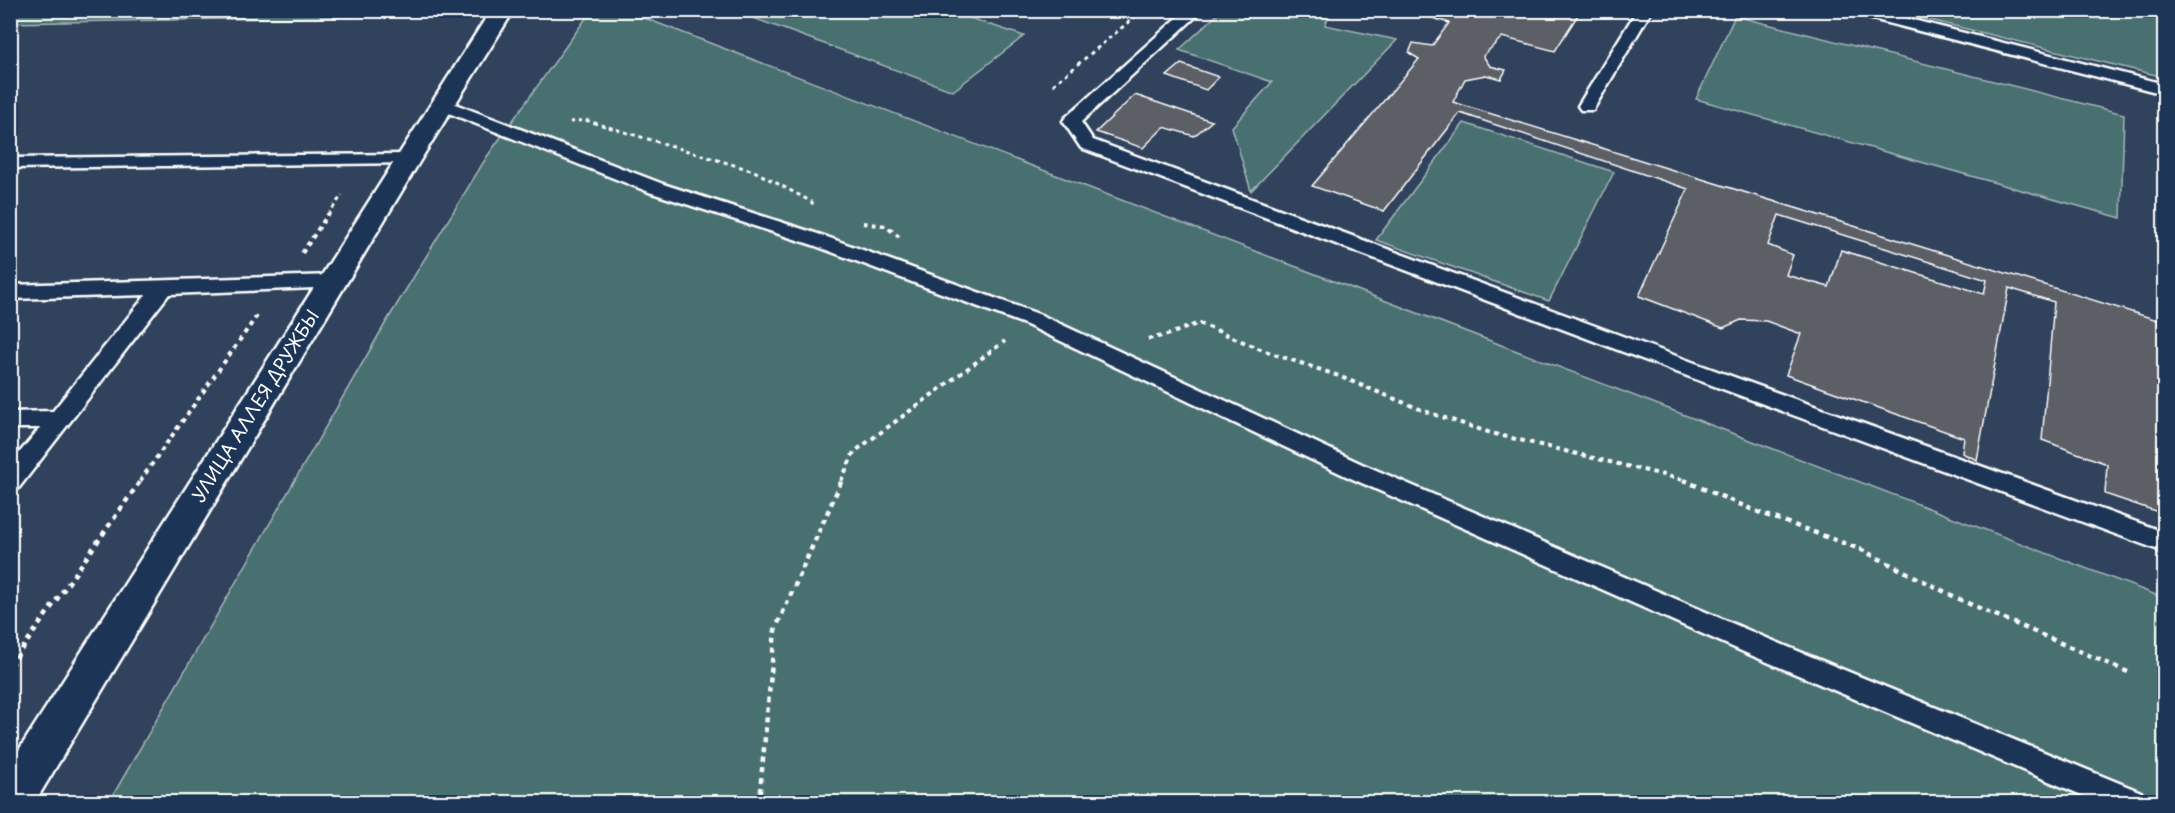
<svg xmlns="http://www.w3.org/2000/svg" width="2175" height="813" font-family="'Playpen Sans',sans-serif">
<rect width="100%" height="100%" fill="#30425c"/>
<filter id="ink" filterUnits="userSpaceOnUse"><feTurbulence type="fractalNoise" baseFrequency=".0167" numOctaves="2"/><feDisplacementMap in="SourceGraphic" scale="12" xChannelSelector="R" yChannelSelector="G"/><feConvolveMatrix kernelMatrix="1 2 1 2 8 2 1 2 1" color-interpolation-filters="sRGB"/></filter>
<g filter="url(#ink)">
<g fill="#4a6f71" stroke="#a4b7b8" stroke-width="1.5">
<polygon points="10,11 11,10 377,11 373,16 11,23"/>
<polygon points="591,11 626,11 2164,598 2164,802 109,802 385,324 486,158"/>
<polygon points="734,11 949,11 1024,36 953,91"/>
<polygon points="1221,11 1331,11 1325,25 1397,40 1251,191 1232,127 1272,82 1179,50"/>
<polygon points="1893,11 2164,11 2164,77"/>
<polygon points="1735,16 2124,114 2121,218 1696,99"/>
<polygon points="1464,123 1614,172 1549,301 1376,240"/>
</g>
<g fill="#5b5f66" stroke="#fff" stroke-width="1.5" fill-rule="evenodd">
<path d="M1406,10H1581L1555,51L1502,37L1483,56L1490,66L1506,70L1501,79L1486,75L1465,79L1453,102L2164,322V349L2161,371L2164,372V514L2105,494L2107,464L2042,440L2054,302L2009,288L1977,460L1962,453L1964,438L1786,375L1801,334L1766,321L1741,320L1723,328L1639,296L1688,189L1460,113L1384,211L1312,186L1419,59L1409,53L1413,43L1432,46L1449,23ZM1779,215L1987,280L1984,294L1841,250L1829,287L1786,275L1793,255L1768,245Z"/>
<polygon points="1181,64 1219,77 1206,90 1167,76"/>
<polygon points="1135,95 1212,121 1194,136 1164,127 1143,148 1096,132"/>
</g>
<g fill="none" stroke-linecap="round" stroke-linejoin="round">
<defs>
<g id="lane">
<polygon points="1186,10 1203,10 1081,122 1093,140 1695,363 2164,532 2164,552 1679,373 1081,148 1063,121 1066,117"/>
<polygon points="1637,10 1652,10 1593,110 1581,110 1578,106"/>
<polygon points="1847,10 1874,10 2164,84 2164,94 1849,13"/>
<polygon points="442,99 663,184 827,237 1041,315 1362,464 1764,637 2141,792 2146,802 2098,802 1746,653 1346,476 1027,325 813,245 649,192 436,108 433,104 436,100"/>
<polygon points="408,154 414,155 417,159 414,163 10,168 10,158"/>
<polygon points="332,275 339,277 342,282 339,287 169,294 18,489 10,491 10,464 40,428 10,428 10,412 53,411 146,295 10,299 10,285"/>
</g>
<polygon id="secondary" points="491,10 514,10 421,159 35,802 10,802 10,764"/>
</defs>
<use href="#lane" stroke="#fff" stroke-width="5"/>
<use href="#secondary" stroke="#fff" stroke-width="5"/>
<g stroke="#fff" stroke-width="3" stroke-dasharray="4 4" stroke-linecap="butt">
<polyline points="1053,85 1143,10"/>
<polyline points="570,122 585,120 754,171 812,202 813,208"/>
<polyline points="328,215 342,195"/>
</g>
<g stroke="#fff" stroke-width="4" stroke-dasharray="4.5 4.5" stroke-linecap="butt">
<polyline points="863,223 886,226 899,237"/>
<polyline points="302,253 329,213"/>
<polyline points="1148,339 1167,335 1199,323 1265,351 1336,375 1427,412 1491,433 1688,481"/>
<polyline points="140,481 259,313"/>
<polyline points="841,481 854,452 1005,341"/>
</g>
<g stroke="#fff" stroke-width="4.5" stroke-dasharray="5 5" stroke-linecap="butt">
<polyline points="1683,480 1758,512 1860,549 1965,602 2128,672"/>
<polyline points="10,666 141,480"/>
<polyline points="759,802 775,630 842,480"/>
</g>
<use href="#lane" fill="#1d3557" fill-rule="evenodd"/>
<use href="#secondary" fill="#1d3557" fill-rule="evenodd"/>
</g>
</g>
<g text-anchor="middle" stroke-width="4.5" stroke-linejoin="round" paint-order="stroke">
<g font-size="18" fill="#fff" stroke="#1d3557">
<text transform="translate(256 406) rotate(-58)" y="6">УЛИЦА АЛЛЕЯ ДРУЖБЫ</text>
</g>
</g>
<rect width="2175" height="813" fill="none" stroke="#1d3557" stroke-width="36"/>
<rect x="18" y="18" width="2139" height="777" fill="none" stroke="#fff" stroke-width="2" filter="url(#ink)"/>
</svg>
